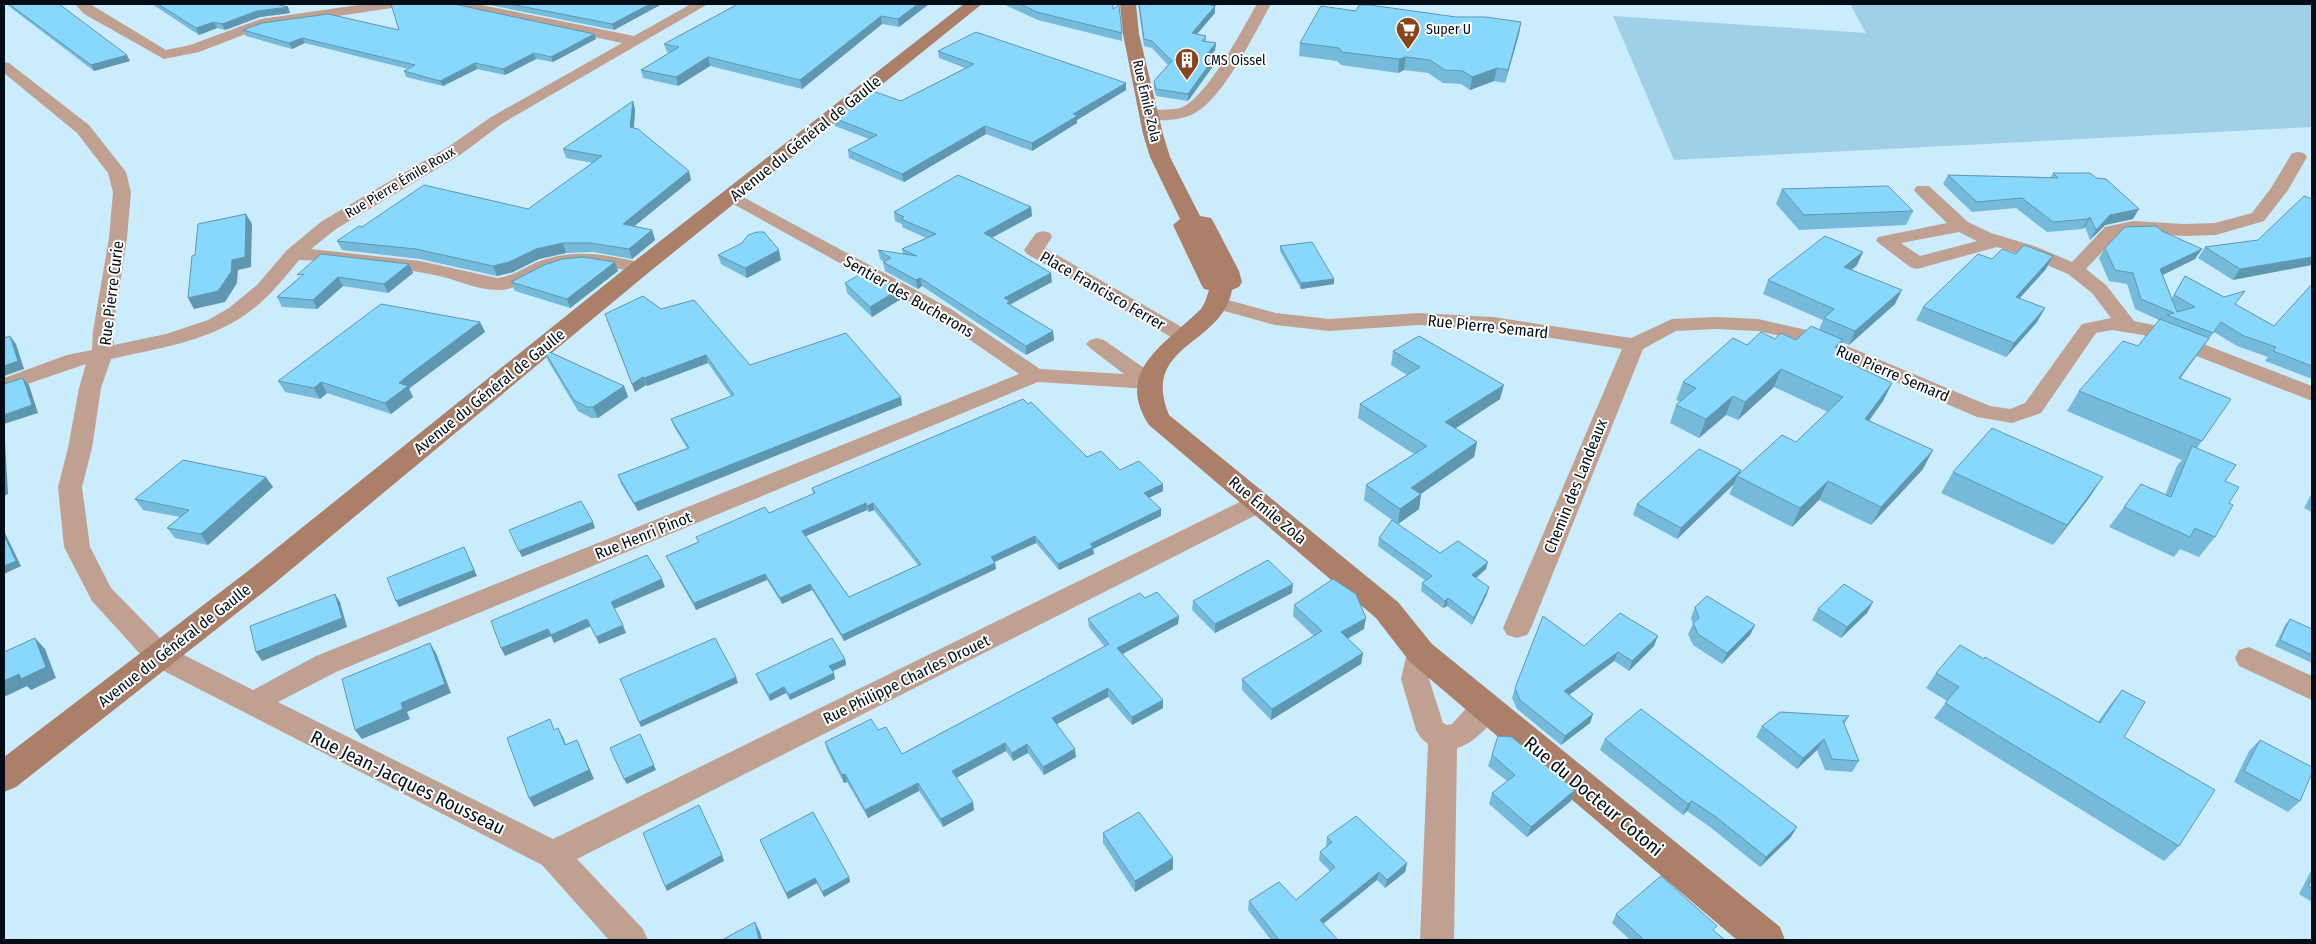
<svg xmlns="http://www.w3.org/2000/svg" width="2316" height="944" font-family="'Fira Sans Condensed',sans-serif">
<rect width="100%" height="100%" fill="#cbecfc"/>
<polygon fill="#9fd0e8" points="1850,4 2312,4 2312,127 1674,160 1613,16 1866,33"/>
<g fill="none" stroke-linecap="round" stroke-linejoin="round">
<g fill="#c0a191" fill-rule="evenodd">
<polygon points="75,4 90,4 166,50 190,45 261,19 365,4 399,4 392,8 264,27 199,52 164,59 84,14"/>
<path d="M451,4H477L634,36L691,4H708L503,123L460,155L336,229L311,249L420,261L497,278C513,277 526,266 540,261C576,248 610,255 647,264L650,268L647,272L640,274C612,267 582,259 554,269C535,276 518,290 498,290C477,290 458,280 439,276C393,266 345,262 299,260C282,281 265,302 242,317C204,342 155,349 111,359L101,388L92,448L82,487L90,547L111,588L162,640L180,653L253,690L316,656L1019,374L937,317L726,200L723,196L726,192L732,191L951,309L1040,369L1124,374L1090,348L1086,344L1090,340L1097,338L1104,340L1157,377L1160,382L1157,387L1149,389L1038,382L336,672L278,702L553,839L1250,497L1259,495L1268,497L1271,503L1268,509L577,859L643,929L648,940H609L542,865L160,669L142,656L92,601L64,547L58,487L68,448L79,388L86,364L4,392V378L67,355L92,350L93,331L109,238L113,192L108,173L77,133L4,73V62L9,63L89,125L126,172L131,192L127,238L113,331L114,345L166,334L208,320L229,308L257,285L287,250L322,221L448,147L491,117L622,43L458,8Z"/>
<path d="M1257,4H1271C1254,34 1224,97 1195,113C1182,121 1156,122 1142,118L1140,115L1142,112C1155,108 1168,111 1180,108C1206,100 1243,28 1257,4Z"/>
<path d="M2298,152L2304,153L2307,157L2288,190L2264,221L2216,235L2184,236L2133,233L2118,235L2086,269L2106,285L2134,321L2154,325L2312,386V401L2143,335L2112,330L2096,333L2041,413L2012,423L1977,417L1798,340L1758,331L1715,329L1676,331L1643,349L1531,628L1527,635L1517,638L1507,635L1503,628L1622,349L1493,329L1419,325L1329,331L1275,325L1210,307L1207,303L1210,299L1217,297L1276,313L1329,319L1419,313L1493,317L1631,338L1672,319L1715,317L1758,319L1811,331L1990,406L2010,409L2025,403L2082,324L2111,318L2092,293L2068,274L2023,255L1997,247L1917,269L1910,267L1876,241L1878,237L1947,223L1917,194L1914,190L1917,186H1929L1968,222L1991,233L2037,247L2072,262L2105,227L2133,221L2184,224L2215,223L2252,213L2271,188L2292,153ZM1959,232L1977,241L1920,256L1901,243Z"/>
<polygon points="1043,231 1050,233 1052,237 1045,248 1192,333 1195,337 1192,341 1185,343 1178,341 1027,254 1024,250 1036,233"/>
<path d="M1421,642L1431,645L1435,653L1429,679L1443,723L1447,725L1452,724C1466,710 1475,693 1496,700L1500,708C1492,724 1475,743 1457,748L1454,940H1420L1428,744L1421,738L1416,730L1401,679L1407,653L1411,645Z"/>
<polygon points="2249,647 2312,676 2312,700 2239,666 2235,658 2239,650"/>
</g>
<g fill="#ab7f68" fill-rule="evenodd">
<polygon points="964,4 982,4 648,273 270,587 16,787 4,792 4,757 248,571 632,263"/>
<path d="M1120,4H1136L1139,34L1163,134L1170,157L1200,216L1211,218L1214,223L1239,271L1242,282L1239,287L1232,290C1222,346 1140,344 1169,415L1398,602L1432,644L1780,927L1785,940H1737L1410,662L1376,618L1149,425C1113,370 1167,343 1201,309L1205,302L1209,290L1204,289L1201,284L1173,225L1180,219L1150,157L1143,134L1123,34Z"/>
</g>
</g>
<g fill="#75bada" fill-rule="evenodd">
<polygon points="6,4 59,4 130,61 94,71"/>
<polygon points="152,4 276,4 288,7 290,13 260,17 225,30 217,28 199,35"/>
<polygon points="485,4 662,4 614,30"/>
<polygon points="738,4 929,4 899,27 882,24 802,89 710,66 678,86 643,78 641,70 669,53 667,52 664,44"/>
<polygon points="1003,4 1113,4 1113,9 1122,33 1122,41 1038,20"/>
<polygon points="1138,4 1217,4 1215,6 1215,13 1197,34 1206,36 1206,41 1216,43 1215,50 1212,54 1216,55 1216,62 1188,101 1156,96 1154,88 1154,81 1168,65 1152,48 1144,46"/>
<polygon points="1356,11 1521,22 1519,34 1505,83 1494,81 1470,90 1461,84 1443,83 1428,73 1404,70 1398,73 1341,65 1337,61 1299,56 1300,43"/>
<polygon points="243,30 399,30 594,34 596,39 553,62 536,59 505,75 477,69 443,86 406,77 404,71 408,69 305,43 292,49 246,36"/>
<polygon points="938,51 1126,83 1126,90 1077,120 1077,123 1032,151 986,134 904,182 849,158 848,150 869,139 835,126 834,118 901,101 965,68 939,58"/>
<polygon points="633,101 635,110 634,128 691,180 634,226 652,230 655,240 632,259 593,252 566,253 539,259 513,272 497,276 420,259 342,250 337,241 362,227 528,209 593,163 566,158 563,149"/>
<polygon points="2053,173 2133,219 2105,225 2090,240 2085,227 2082,229 2047,232 2016,208 1972,212 1943,184 1948,175 2051,177"/>
<polygon points="1782,189 1913,211 1906,225 1799,230 1776,204"/>
<polygon points="2304,196 2233,280 2198,258 2205,247 2258,240"/>
<polygon points="1031,207 1032,216 992,238 1052,282 1010,305 1053,331 1054,340 1026,355 922,286 918,289 885,271 883,262 884,262 880,259 878,250 903,254 902,249 926,238 902,227 902,224 895,221 894,212"/>
<polygon points="2162,231 2195,259 2163,275 2172,298 2185,276 2274,326 2312,284 2312,379 2265,361 2268,357 2237,346 2214,332 2206,343 2180,379 2231,399 2197,448 2225,481 2229,503 2215,537 2199,557 2180,549 2174,557 2109,527 2124,507 2165,495 2177,466 2182,460 2067,411 2079,391 2138,346 2159,320 2135,309 2127,284 2109,281 2099,258 2105,248"/>
<polygon points="1280,246 1334,279 1334,284 1301,289 1280,251"/>
<polygon points="1863,252 1857,265 1852,270 1895,304 1849,345 1842,342 1839,348 1846,352 1843,360 1892,383 1883,401 1869,421 1923,469 1871,525 1819,500 1792,527 1729,494 1734,484 1677,539 1633,515 1637,504 1740,473 1796,442 1828,412 1774,387 1738,420 1726,415 1699,438 1670,423 1676,405 1680,402 1676,400 1683,382 1747,345 1775,339 1796,340 1819,330 1823,320 1763,294 1768,280"/>
<polygon points="718,255 781,260 747,278 721,264"/>
<polygon points="1992,259 2046,269 2019,299 2045,308 2037,322 2006,357 1916,320 1923,307"/>
<polygon points="615,262 618,271 570,308 515,291 511,282"/>
<polygon points="409,264 413,273 388,293 343,286 317,309 282,307 277,297 299,278"/>
<polygon points="845,283 901,299 872,317 847,293"/>
<polygon points="661,309 750,365 902,405 638,511 621,484 618,475 687,448 674,427 671,419 731,396 708,363 647,386 646,385 635,392 605,314"/>
<polygon points="480,322 485,332 411,387 409,389 413,397 391,414 327,393 320,399 285,392 278,381"/>
<polygon points="543,349 624,386 628,397 598,418 591,418 578,411 547,359"/>
<polygon points="1393,351 1500,399 1455,429 1477,442 1474,457 1421,494 1419,509 1398,524 1364,500 1366,485 1414,454 1358,418 1360,404 1407,375 1391,365"/>
<path d="M1087,457L1120,470L1163,484V491L1149,498L1161,516L1093,549L1094,554L1059,570L1036,543L995,562L996,569L844,641L812,590L782,604L767,580L696,610L669,562L666,556L698,542L696,537L769,513L813,494L812,488ZM867,510L869,512L874,510L918,565L849,597L806,536Z"/>
<polygon points="1953,472 2103,477 2089,498 2053,545 1941,493"/>
<polygon points="273,487 208,545 175,538 167,528 180,517 143,510 135,499"/>
<polygon points="2312,493 2312,512 2304,508"/>
<polygon points="1379,538 1440,553 1486,569 1476,578 1487,594 1472,625 1447,606 1443,608 1421,591 1422,583 1426,581 1378,546"/>
<polygon points="1292,593 1215,633 1192,610 1193,601"/>
<polygon points="1145,598 1179,616 1178,624 1122,654 1163,708 1132,725 1108,697 1057,724 1076,757 1044,775 1028,753 1013,761 1006,751 956,778 974,810 943,827 919,791 868,818 847,782 844,783 827,750 825,742 878,730 902,754 1105,647 1089,627 1088,619"/>
<polygon points="1873,602 1867,613 1841,638 1812,620 1818,609"/>
<polygon points="1294,605 1364,629 1348,639 1363,653 1361,664 1271,720 1242,690 1242,679 1314,636 1293,616"/>
<polygon points="1695,607 1755,625 1750,635 1722,664 1693,645 1688,634 1693,624 1691,618"/>
<polygon points="2290,619 2312,629 2312,663 2275,646 2285,625"/>
<polygon points="1584,646 1654,646 1629,671 1614,661 1569,695 1593,714 1590,723 1561,745 1517,709 1512,698 1515,688"/>
<polygon points="845,659 846,665 832,671 835,679 790,700 786,693 770,701 758,679 756,674"/>
<polygon points="1984,659 2098,722 2110,705 2122,690 2124,737 2179,846 2164,861 1934,718 1947,701 1926,688 1936,673"/>
<polygon points="1849,716 1844,724 1859,761 1852,772 1825,770 1817,750 1797,769 1756,737 1762,726"/>
<polygon points="1498,736 1575,790 1571,801 1527,837 1489,804 1492,793 1507,781 1488,766"/>
<polygon points="1605,739 1791,837 1760,867 1710,827 1687,811 1683,815 1600,750"/>
<polygon points="2260,740 2300,801 2288,812 2234,782 2249,751"/>
<polygon points="1103,833 1173,869 1135,892 1103,843"/>
<polygon points="1327,837 1407,863 1405,872 1385,888 1377,880 1323,924 1338,940 1271,940 1248,910 1249,901 1296,900 1330,871 1319,860 1320,852 1327,846 1326,846"/>
<polygon points="760,840 849,877 850,882 824,897 817,883 788,899"/>
<polygon points="2312,869 2312,902 2299,894"/>
<polygon points="1616,914 1714,931 1725,940 1630,940 1612,923"/>
</g>
<g fill="#5f97b1">
<polygon points="650,4 662,4 614,30 612,24"/>
<polygon points="918,4 929,4 899,27 898,19"/>
<polygon points="1211,4 1217,4 1215,6 1215,13 1191,41 1192,33"/>
<polygon points="288,7 290,13 260,17 225,30 222,24 257,11"/>
<polygon points="881,16 882,24 802,89 800,80"/>
<polygon points="214,22 217,28 199,35 196,28"/>
<polygon points="1521,22 1519,34 1505,83 1508,70"/>
<polygon points="594,34 596,39 553,62 551,57"/>
<polygon points="302,38 305,43 292,49 289,43"/>
<polygon points="1216,43 1215,50 1207,61 1207,54"/>
<polygon points="534,53 536,59 505,75 503,69"/>
<polygon points="127,55 130,61 94,71 91,65"/>
<polygon points="1216,55 1216,62 1188,101 1188,94"/>
<polygon points="708,57 710,66 678,86 676,77"/>
<polygon points="1406,57 1404,70 1398,73 1399,59"/>
<polygon points="475,63 477,69 443,86 440,81"/>
<polygon points="1497,68 1494,81 1470,90 1472,77"/>
<polygon points="1126,83 1126,90 1077,120 1077,123 1032,151 1032,143 1073,114"/>
<polygon points="633,101 635,110 633,136 630,127"/>
<polygon points="985,126 986,134 904,182 902,174"/>
<polygon points="689,171 691,180 626,233 623,224"/>
<polygon points="1031,207 1032,216 985,241 984,233"/>
<polygon points="2139,209 2133,219 2105,225 2090,240 2096,230 2110,215"/>
<polygon points="246,214 252,224 251,267 238,270 237,283 225,302 194,309 188,298 232,260"/>
<polygon points="2090,217 2085,227 2082,229 2088,219"/>
<polygon points="652,230 655,240 632,259 629,249"/>
<polygon points="563,243 566,253 539,259 513,272 497,276 493,266 536,249"/>
<polygon points="2202,249 2195,259 2154,279 2160,269"/>
<polygon points="779,250 781,260 747,278 745,268"/>
<polygon points="1863,252 1857,265 1838,280 1844,267"/>
<polygon points="2053,256 2046,269 2008,311 2016,297"/>
<polygon points="2312,257 2312,265 2233,280 2240,269"/>
<polygon points="615,262 618,271 570,308 567,299"/>
<polygon points="409,264 413,273 388,293 384,284"/>
<polygon points="1051,273 1052,282 1010,304 1010,310 1004,298"/>
<polygon points="338,277 343,286 317,309 313,300"/>
<polygon points="920,278 922,286 918,289 916,280"/>
<polygon points="1334,279 1334,284 1301,289 1301,283"/>
<polygon points="899,289 901,299 872,317 870,307"/>
<polygon points="1902,290 1895,304 1849,345 1855,331"/>
<polygon points="2045,308 2037,322 2006,357 2014,343"/>
<polygon points="480,322 485,332 411,387 409,389 413,397 391,414 385,403 399,383 406,377"/>
<polygon points="1053,331 1054,340 1026,355 1026,346"/>
<polygon points="10,336 16,344 24,369 4,376 4,366"/>
<polygon points="2209,338 2195,357 2165,398 2179,378"/>
<polygon points="1843,340 1834,358 1835,347"/>
<polygon points="1846,352 1838,370 1839,358"/>
<polygon points="706,355 708,363 647,386 644,378"/>
<polygon points="1781,369 1774,387 1738,420 1745,402"/>
<polygon points="643,377 646,385 635,392 632,384"/>
<polygon points="23,378 29,385 38,413 4,424 8,494 4,496 4,415"/>
<polygon points="321,382 327,393 320,399 314,388"/>
<polygon points="1892,383 1883,401 1856,438 1865,419"/>
<polygon points="1504,385 1500,399 1442,437 1445,422"/>
<polygon points="624,386 628,397 598,418 593,407"/>
<polygon points="1733,396 1726,415 1699,438 1706,419"/>
<polygon points="901,397 902,405 638,511 634,503"/>
<polygon points="1477,442 1474,457 1409,502 1411,488"/>
<polygon points="1933,450 1923,469 1871,525 1881,507"/>
<polygon points="1741,470 1738,476 1737,476 1734,484 1677,539 1681,528"/>
<polygon points="266,477 273,487 208,545 201,534"/>
<polygon points="2103,477 2089,498 2053,545 2067,525"/>
<polygon points="1828,481 1819,500 1792,527 1800,508"/>
<polygon points="1163,484 1163,491 1144,500 1144,493"/>
<polygon points="1421,494 1419,509 1398,524 1400,509"/>
<polygon points="866,503 867,510 804,537 802,531"/>
<polygon points="873,503 874,510 869,512 867,506"/>
<polygon points="1161,509 1161,516 1093,549 1094,554 1059,570 1058,564 1090,544"/>
<polygon points="593,522 595,528 522,557 519,551"/>
<polygon points="4,531 21,566 4,574"/>
<polygon points="1035,536 1036,543 992,563 991,557"/>
<polygon points="464,547 477,576 399,607 396,601"/>
<polygon points="1488,562 1486,569 1470,583 1472,575"/>
<polygon points="995,563 996,569 844,641 842,635"/>
<polygon points="765,574 767,580 696,610 694,603"/>
<polygon points="662,579 665,587 614,609 611,602"/>
<polygon points="810,584 812,590 782,604 780,598"/>
<polygon points="1293,584 1292,593 1215,633 1215,624"/>
<polygon points="1489,587 1487,594 1472,625 1474,618"/>
<polygon points="335,594 340,602 347,627 262,661 256,652"/>
<polygon points="1448,598 1447,606 1443,608 1445,601"/>
<polygon points="1873,602 1867,613 1841,638 1847,627"/>
<polygon points="1179,616 1178,624 1117,657 1117,648"/>
<polygon points="1366,618 1364,629 1339,643 1341,632"/>
<polygon points="587,619 591,626 554,643 551,636 505,656 501,648 548,629"/>
<polygon points="623,625 626,633 599,644 596,637"/>
<polygon points="1755,625 1750,635 1722,664 1727,653"/>
<polygon points="1658,636 1654,646 1629,671 1632,661"/>
<polygon points="35,638 45,649 56,678 31,690 27,686 4,697 4,681"/>
<polygon points="430,643 436,653 451,693 407,712 410,719 362,739 355,730 401,703"/>
<polygon points="1618,652 1614,661 1561,701 1564,691"/>
<polygon points="1363,653 1361,664 1271,720 1272,709"/>
<polygon points="845,659 846,665 831,672 829,666"/>
<polygon points="834,673 835,679 790,700 789,695"/>
<polygon points="736,677 738,683 641,727 639,722"/>
<polygon points="784,687 786,693 770,701 769,695"/>
<polygon points="1108,688 1108,697 1053,726 1052,718"/>
<polygon points="1163,700 1163,708 1132,725 1132,717"/>
<polygon points="1593,714 1590,723 1561,745 1565,736"/>
<polygon points="558,728 563,737 570,754 565,745"/>
<polygon points="640,734 656,770 627,784 624,779"/>
<polygon points="1824,739 1817,750 1797,769 1803,758"/>
<polygon points="577,740 594,779 534,807 529,798"/>
<polygon points="1005,743 1006,751 954,779 952,771"/>
<polygon points="1027,744 1028,753 1013,761 1012,753"/>
<polygon points="1075,749 1076,757 1044,775 1043,767"/>
<polygon points="845,774 847,782 844,783 842,775"/>
<polygon points="918,783 919,791 868,818 865,810"/>
<polygon points="1575,790 1571,801 1527,837 1531,827"/>
<polygon points="1692,801 1687,811 1683,815 1688,804"/>
<polygon points="973,802 974,810 943,827 941,819"/>
<polygon points="1797,827 1791,837 1760,867 1766,857"/>
<polygon points="722,855 724,861 667,891 665,886"/>
<polygon points="1173,858 1173,869 1135,892 1135,881"/>
<polygon points="1407,863 1405,872 1385,888 1387,880"/>
<polygon points="1379,872 1377,880 1318,928 1320,920"/>
<polygon points="849,877 850,882 824,897 822,892"/>
<polygon points="815,878 817,883 788,899 786,893"/>
<polygon points="755,922 760,932 762,940 759,940"/>
</g>
<g fill="#88d8fd" stroke="#5f97b1" fill-rule="evenodd">
<polygon points="9,4 59,4 127,55 91,65"/>
<polygon points="158,4 276,4 288,7 257,11 222,24 214,22 196,28"/>
<polygon points="391,4 454,4 594,34 551,57 534,53 503,69 475,63 440,81 404,71 415,65 302,38 289,43 243,30 262,23 328,14 399,30"/>
<polygon points="510,4 650,4 612,24"/>
<polygon points="738,4 918,4 898,19 881,16 800,80 708,57 676,77 641,70 679,47 664,44"/>
<polygon points="1020,4 1113,4 1113,9 1119,5 1122,33 1037,12"/>
<polygon points="1139,4 1211,4 1210,5 1215,6 1192,33 1206,36 1202,41 1216,43 1207,54 1216,55 1188,94 1156,89 1154,81 1172,61 1152,41 1144,39"/>
<polygon points="1359,5 1370,5 1456,17 1485,17 1521,22 1508,70 1497,68 1472,77 1463,71 1445,70 1430,60 1406,57 1399,59 1342,52 1339,48 1300,43 1321,6 1356,11"/>
<polygon points="976,32 1126,83 1073,114 1077,116 1032,143 985,126 902,174 848,150 877,135 834,118 870,90 901,101 974,64 938,51"/>
<polygon points="633,101 630,127 638,129 689,171 623,224 652,230 629,249 590,243 563,243 536,249 509,262 493,266 416,249 337,241 359,226 362,227 424,185 528,209 602,156 563,149"/>
<polygon points="2053,173 2090,173 2096,178 2106,179 2139,209 2110,215 2096,230 2090,217 2088,219 2053,222 2022,198 1977,202 1948,175 2058,178"/>
<polygon points="958,175 1031,207 984,233 1051,273 1004,298 1010,301 1007,303 1053,331 1026,346 920,278 916,280 883,262 891,258 878,250 917,256 902,249 936,234 901,219 904,217 894,212"/>
<polygon points="1888,186 1913,211 1804,215 1782,189"/>
<polygon points="2304,196 2312,199 2312,257 2240,269 2205,247 2258,240"/>
<polygon points="246,214 245,257 232,260 231,272 218,291 188,298 192,256 195,255 198,224"/>
<polygon points="2156,226 2162,231 2202,249 2160,269 2177,312 2195,307 2174,295 2185,276 2224,297 2245,291 2235,304 2274,326 2312,284 2312,366 2273,351 2276,347 2244,336 2221,322 2213,333 2167,315 2174,313 2141,299 2133,273 2115,270 2105,248 2125,227"/>
<polygon points="757,232 764,232 779,250 745,268 718,255 742,243 748,235"/>
<polygon points="1825,236 1863,252 1844,267 1902,290 1855,331 1824,318 1834,309 1768,280"/>
<polygon points="1312,242 1334,279 1301,283 1280,246"/>
<polygon points="2024,245 2053,256 2016,297 2045,308 2014,343 1923,307 1978,254 1992,259 2002,249 2016,254"/>
<polygon points="321,254 409,264 384,284 338,277 313,300 277,297 304,274 297,275"/>
<polygon points="583,257 615,262 567,299 511,282 544,265 562,259"/>
<polygon points="866,271 899,289 870,307 845,283"/>
<polygon points="643,296 661,309 694,300 750,365 846,333 901,397 634,503 618,475 689,448 671,419 734,395 706,355 644,378 643,377 632,384 605,314"/>
<polygon points="381,304 480,322 406,377 399,383 408,386 385,403 321,382 314,388 278,381"/>
<polygon points="2160,319 2209,338 2179,378 2231,399 2202,441 2079,391 2123,341 2138,346"/>
<polygon points="1811,326 1843,340 1835,347 1846,352 1839,358 1892,383 1865,419 1933,450 1881,507 1828,481 1800,508 1737,476 1782,435 1796,442 1843,397 1781,369 1745,402 1733,396 1706,419 1676,405 1696,388 1683,382 1733,338 1747,345 1761,332 1775,339 1781,333 1796,340"/>
<polygon points="10,336 18,361 4,366 4,338"/>
<polygon points="1419,336 1504,385 1445,422 1477,442 1411,488 1421,494 1400,509 1366,485 1427,446 1360,404 1420,367 1393,351"/>
<polygon points="543,349 624,386 593,407 587,407 574,400"/>
<polygon points="23,378 32,405 4,415 4,384"/>
<path d="M1023,399L1028,404L1031,402L1087,457L1101,451L1120,470L1139,461L1163,484L1144,493L1161,509L1090,544L1093,547L1058,564L1035,536L991,557L995,563L842,635L810,584L780,598L765,574L694,603L666,556L699,542L696,537L765,507L769,513L815,493L812,488ZM866,503L867,506L873,503L921,564L849,597L802,531Z"/>
<polygon points="1992,428 2103,477 2067,525 1953,472"/>
<polygon points="2192,446 2236,465 2225,481 2239,487 2229,503 2233,505 2215,537 2195,528 2190,537 2124,507 2141,484 2171,497"/>
<polygon points="1699,449 1741,470 1681,528 1637,504"/>
<polygon points="183,460 266,477 201,534 167,528 189,510 135,499"/>
<polygon points="581,501 593,522 519,551 509,530"/>
<polygon points="1392,520 1440,553 1458,541 1488,562 1472,575 1489,587 1474,618 1448,598 1445,601 1422,583 1432,576 1379,538"/>
<polygon points="4,535 16,561 4,566"/>
<polygon points="464,547 474,570 396,601 387,578"/>
<polygon points="647,555 662,579 611,602 623,625 596,637 587,619 551,635 548,629 501,648 491,621"/>
<polygon points="1268,560 1293,584 1215,624 1193,601"/>
<polygon points="1333,579 1356,594 1366,618 1341,632 1363,653 1272,709 1242,679 1322,631 1294,605"/>
<polygon points="1844,584 1873,602 1847,627 1818,609"/>
<polygon points="1157,592 1179,616 1117,648 1163,700 1132,717 1108,688 1052,718 1075,749 1043,767 1027,744 1012,753 1005,743 952,771 973,802 941,819 918,783 865,810 845,774 842,775 825,742 871,719 878,730 886,727 902,754 1109,644 1088,619 1140,593 1145,598"/>
<polygon points="335,594 342,618 256,652 250,626"/>
<polygon points="1707,596 1755,625 1727,653 1698,634 1693,623 1699,618 1695,607"/>
<polygon points="1620,613 1658,636 1632,661 1618,652 1564,691 1593,714 1565,736 1520,700 1515,688 1543,616 1584,646"/>
<polygon points="2290,619 2312,629 2312,655 2280,640"/>
<polygon points="35,638 46,667 21,679 19,674 4,681 4,652"/>
<polygon points="715,638 736,677 639,722 620,679"/>
<polygon points="832,638 845,659 829,666 834,673 789,695 784,687 769,695 756,674"/>
<polygon points="430,643 445,684 401,703 403,709 355,730 342,679"/>
<polygon points="1960,645 1984,659 1985,657 2100,723 2122,690 2145,702 2124,737 2215,790 2179,846 1945,703 1959,687 1936,673"/>
<polygon points="1641,709 1797,827 1766,857 1716,817 1692,801 1688,804 1605,739"/>
<polygon points="1780,712 1849,716 1843,721 1859,761 1832,759 1824,739 1803,758 1762,726"/>
<polygon points="550,719 554,730 558,728 565,745 577,740 589,770 529,798 507,738"/>
<polygon points="640,734 654,765 624,779 610,748"/>
<polygon points="1498,736 1512,737 1575,790 1531,827 1492,793 1515,775 1492,755"/>
<polygon points="2260,740 2312,767 2312,773 2300,801 2244,771"/>
<polygon points="699,805 722,855 665,886 643,833"/>
<polygon points="813,812 849,877 822,892 815,878 786,893 760,840"/>
<polygon points="1139,812 1173,858 1135,881 1103,833"/>
<polygon points="1356,816 1407,863 1387,880 1379,872 1320,920 1338,940 1279,940 1249,901 1279,882 1296,900 1335,867 1320,852 1332,842 1327,837"/>
<polygon points="1661,876 1717,926 1713,930 1725,940 1644,940 1616,914"/>
<polygon points="2312,878 2312,888 2308,886"/>
<polygon points="755,922 759,940 722,940"/>
</g>
<defs>
<symbol id="supermarket-pin" viewBox="-11 -11 22 30"><path d="M0 17L-7.5 6A9.5 9.5 0 1 1 7.5 6Z" fill="#894419" stroke="#fff"/><path d="M-6-5.5h2.5l.6 2H6L4.5 2H-2.5L-4.4-4H-6ZM-1.5 3.2a1.3 1.3 0 1 0 .1 0ZM3 3.2a1.3 1.3 0 1 0 .1 0Z" fill="#fff"/></symbol>
<symbol id="building-pin" viewBox="-11 -11 22 30"><path d="M0 17L-7.5 6A9.5 9.5 0 1 1 7.5 6Z" fill="#894419" stroke="#fff"/><path d="M-4-6H4V6H1V3H-1V6H-4ZM-2.5-4.3h1.7v1.8h-1.7ZM.8-4.3h1.7v1.8H.8ZM-2.5-1h1.7V.8h-1.7ZM.8-1h1.7V.8H.8Z" fill="#fff"/></symbol>
</defs>
<g fill-rule="evenodd">
<use href="#supermarket-pin" x="1394" y="15" width="28" height="38"/>
<use href="#building-pin" x="1173" y="46" width="28" height="38"/>
</g>
<g text-anchor="middle" stroke-width="4" stroke-linejoin="round" paint-order="stroke">
<g font-size="14" fill="#000d16" stroke="#fff" text-anchor="start">
<text x="1426" y="34">Super U</text>
<text x="1204" y="65">CMS Oissel</text>
</g>
<g font-size="14" fill="#000d16" stroke="#fff">
<text transform="translate(1147 101) rotate(77)" y="5">Rue Émile Zola</text>
<text transform="translate(400 182) rotate(-31)" y="5">Rue Pierre Émile Roux</text>
</g>
<g font-size="16" fill="#000d16" stroke="#fff">
<text transform="translate(805 138) rotate(-39)" y="6">Avenue du Général de Gaulle</text>
<text transform="translate(1103 290) rotate(30)" y="6">Place Francisco Ferrer</text>
<text transform="translate(111 293) rotate(-83)" y="6">Rue Pierre Curie</text>
<text transform="translate(909 296) rotate(30)" y="6">Sentier des Bucherons</text>
<text transform="translate(1488 326) rotate(6)" y="6">Rue Pierre Semard</text>
<text transform="translate(1893 373) rotate(23)" y="6">Rue Pierre Semard</text>
<text transform="translate(489 391) rotate(-39)" y="6">Avenue du Général de Gaulle</text>
<text transform="translate(1575 486) rotate(-68)" y="6">Chemin des Landeaux</text>
<text transform="translate(1268 510) rotate(40)" y="6">Rue Émile Zola</text>
<text transform="translate(643 535) rotate(-22)" y="6">Rue Henri Pinot</text>
<text transform="translate(174 645) rotate(-38)" y="6">Avenue du Général de Gaulle</text>
<text transform="translate(906 679) rotate(-26)" y="6">Rue Philippe Charles Drouet</text>
</g>
<g font-size="19" fill="#000d16" stroke="#fff">
<text transform="translate(408 782) rotate(26)" y="7">Rue Jean-Jacques Rousseau</text>
<text transform="translate(1594 796) rotate(40)" y="7">Rue du Docteur Cotoni</text>
</g>
</g>
<rect width="2316" height="944" fill="none" stroke="#000d16" stroke-width="10"/>
</svg>
